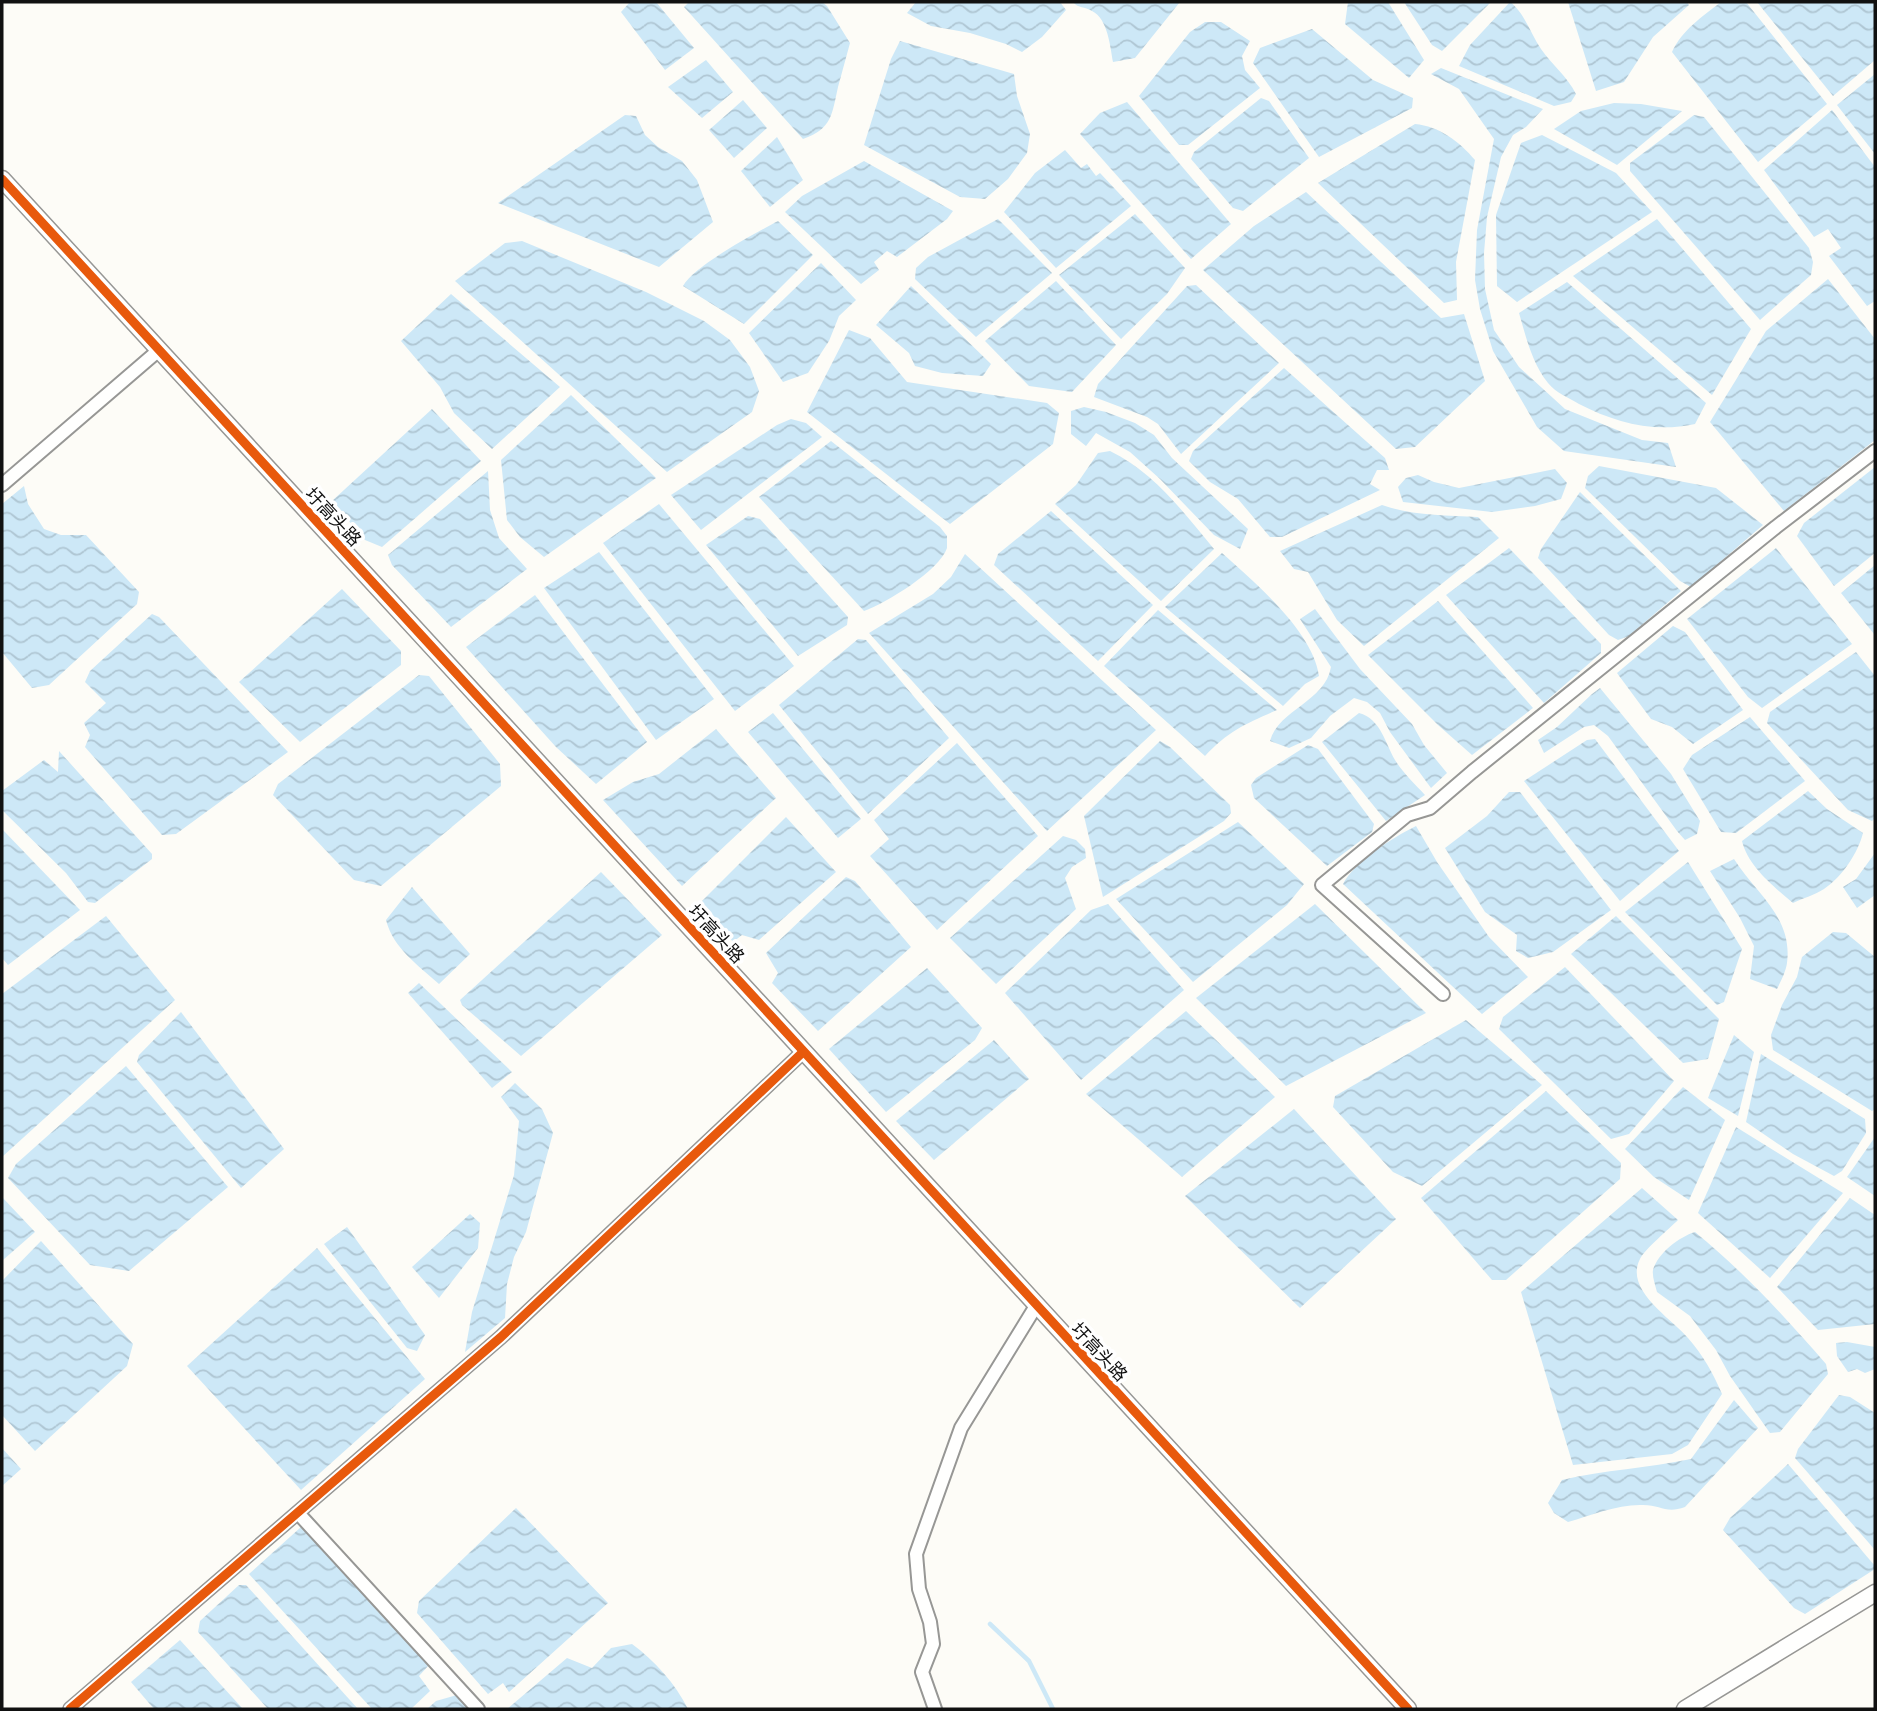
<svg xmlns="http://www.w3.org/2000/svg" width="1877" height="1711" font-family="Lora,'Noto Sans SC',serif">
<defs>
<pattern id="water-waves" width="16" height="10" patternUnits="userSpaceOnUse" patternTransform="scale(1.75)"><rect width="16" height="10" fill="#cde8f7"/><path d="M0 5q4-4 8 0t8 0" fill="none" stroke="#afc6d3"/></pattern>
</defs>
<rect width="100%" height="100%" fill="#fdfcf7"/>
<g fill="url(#water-waves)">
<polygon points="630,2 656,2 694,48 665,70 621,12"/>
<path d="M689,2H822L827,6L850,43C846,58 842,72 838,87C832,114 832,129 803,139L684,7Z"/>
<polygon points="916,2 1060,2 1066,10 1042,37 1022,52 1006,44 970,33 931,26 907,13"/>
<path d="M1073,2H1180L1135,58L1113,62C1110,46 1108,19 1092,11C1084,6 1079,9 1073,2Z"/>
<polygon points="1348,2 1388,2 1424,60 1409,78 1345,24"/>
<polygon points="1404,2 1491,2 1442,51 1432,45"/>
<path d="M1510,2C1524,12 1531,34 1541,49C1552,65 1567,76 1576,94L1571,102L1554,106L1459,66L1470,45Z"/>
<polygon points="1568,2 1687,2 1689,5 1653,37 1624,82 1596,91"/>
<path d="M1721,2H1746L1827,104L1758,162L1672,52C1682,30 1702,17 1721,2Z"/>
<polygon points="1757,2 1875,2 1875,60 1833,96"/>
<polygon points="1205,22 1221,22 1250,41 1242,56 1245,70 1260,88 1188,145 1179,145 1139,96 1190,32"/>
<polygon points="1312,29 1373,80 1413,98 1412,108 1319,157 1253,63 1260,48"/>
<polygon points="900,41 1014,74 1017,96 1030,134 1027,153 1008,179 985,199 960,197 864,145 891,59"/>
<polygon points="706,60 733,92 702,118 668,87"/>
<polygon points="1441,68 1543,109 1526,127 1513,135 1501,157 1487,217 1484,253 1485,289 1494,330 1519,367 1565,409 1642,440 1668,443 1676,467 1564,451 1537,427 1493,351 1480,309 1475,280 1477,230 1494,139 1459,89 1431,74"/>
<polygon points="1875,74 1875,154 1837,105"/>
<polygon points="1261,98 1269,101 1309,158 1243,211 1233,208 1191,159 1194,152"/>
<polygon points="743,100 767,128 734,158 709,130"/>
<polygon points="1127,102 1231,224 1191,259 1080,134 1100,113"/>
<polygon points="1614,103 1641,104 1682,111 1617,165 1554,129 1581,111"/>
<polygon points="1832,110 1875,167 1875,301 1867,306 1829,256 1841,248 1828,229 1814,237 1764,170"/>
<polygon points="625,115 636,116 645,135 658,147 682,161 697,180 713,222 659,267 498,203"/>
<polygon points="1694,115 1704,117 1809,248 1813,262 1811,275 1760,320 1630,171 1630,163"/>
<path d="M1415,124C1439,126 1460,142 1475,160L1456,262L1457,300L1444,303L1318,183Z"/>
<polygon points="1542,135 1616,173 1652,212 1517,302 1497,286 1496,215 1521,143"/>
<polygon points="777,137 803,180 770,207 741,171"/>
<polygon points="1065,150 1081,168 1087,164 1096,176 1100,173 1131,206 1056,268 1004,212 1035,173"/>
<polygon points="864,161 953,211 947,219 897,257 887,251 874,262 879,270 861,284 785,212 802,196"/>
<polygon points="1306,192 1441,318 1464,314 1485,381 1415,447 1396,449 1203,270 1254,226"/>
<polygon points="1135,214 1185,268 1167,294 1121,339 1059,275"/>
<polygon points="998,219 1052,273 976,337 915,279 916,268 928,257"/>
<polygon points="1657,219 1751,329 1712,395 1573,276"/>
<path d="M778,221L813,255L744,324L683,286C695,265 754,234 778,221Z"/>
<polygon points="522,241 646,292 704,321 730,340 750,367 759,391 752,412 667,472 455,281 505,243"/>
<polygon points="821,263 856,300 839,316 829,341 808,373 783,382 749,333"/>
<polygon points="1828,279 1875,339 1875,440 1784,511 1710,422 1766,331"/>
<polygon points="1056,281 1116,345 1072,392 1029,386 985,341"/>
<path d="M1567,282L1706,403L1695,424C1654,433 1616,423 1579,404C1569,398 1556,393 1548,383C1532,363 1526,337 1519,313Z"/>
<polygon points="1196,285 1279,363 1181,454 1158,424 1147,417 1094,397 1098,384 1187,286"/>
<polygon points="911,286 991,364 983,376 942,373 915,366 909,353 876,325"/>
<polygon points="451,294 560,387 492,449 454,413 440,387 401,341"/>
<polygon points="849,330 870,338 907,382 1047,403 1059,413 1053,444 950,524 807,412"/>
<polygon points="1284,368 1385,458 1389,470 1377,470 1370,484 1380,490 1282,537 1270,537 1238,499 1210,482 1189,461 1193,451"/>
<polygon points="571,395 656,478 544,557 520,537 507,520 501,460"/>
<polygon points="1084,407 1106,412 1135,423 1154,435 1172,458 1248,529 1240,549 1214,535 1160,479 1130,452 1096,433 1086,446 1071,434 1071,411"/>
<polygon points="432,409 481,461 382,547 365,540 332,501"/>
<polygon points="791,419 806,423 822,437 701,530 671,495 777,425"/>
<path d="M831,441L940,527L947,536C947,538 947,546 947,548C939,571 886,603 864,611L759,497Z"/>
<path d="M1110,451C1154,472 1184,513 1214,549L1161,601L1055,504L1076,485L1098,453Z"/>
<polygon points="1599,466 1716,488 1763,525 1691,587 1680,581 1585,488 1588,476"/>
<polygon points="1875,467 1875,553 1834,586 1797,536 1804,523"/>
<polygon points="1555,469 1567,483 1561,499 1535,506 1492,512 1403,502 1398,487 1406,478 1418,475 1434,482 1459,488"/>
<polygon points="488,471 490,510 499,538 527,569 451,627 392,565 388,555"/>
<polygon points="24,486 28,504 44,529 61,535 86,535 139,592 137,604 49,685 32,688 2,652 2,504"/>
<polygon points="1580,492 1681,591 1629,636 1618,640 1609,635 1538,558 1541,549"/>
<polygon points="659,504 794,666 735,711 603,543"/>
<path d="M1382,505C1413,516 1445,515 1478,517L1499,538L1364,646L1337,620L1308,572L1294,569L1280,551Z"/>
<polygon points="1051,511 1153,605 1098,661 994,565 998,554"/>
<polygon points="748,516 760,519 848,617 847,625 798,656 706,545"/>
<polygon points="1509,548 1601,644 1601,653 1544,703 1446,595"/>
<polygon points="1776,548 1852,644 1762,708 1748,697 1687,619"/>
<polygon points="599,552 714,699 656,740 544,588"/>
<path d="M1222,553C1254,582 1313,631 1319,676L1305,684L1283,706L1165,607Z"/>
<polygon points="965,554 1156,730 1047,831 869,633 933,594 951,577"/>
<polygon points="1875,565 1875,634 1874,634 1841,593"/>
<polygon points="342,589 401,651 401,665 300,742 239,682"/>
<polygon points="535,595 647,742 596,784 556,747 466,647"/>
<polygon points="1438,601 1533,708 1472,755 1438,725 1368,655"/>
<path d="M1315,609L1360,669L1412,724L1424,745L1447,773L1431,788L1390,732L1380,713L1367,702L1354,698L1330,716L1311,738L1289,748L1270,741C1279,709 1325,702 1331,667L1300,619Z"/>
<path d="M1158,610L1277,710C1247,723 1228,731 1205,756L1104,666Z"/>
<polygon points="152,614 159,617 288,752 176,834 162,835 85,747 90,735 84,723 106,703 85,682 90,671"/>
<polygon points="1673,626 1685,632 1743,710 1693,744 1672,727 1651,719 1617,673"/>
<polygon points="858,639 866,640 949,738 868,814 779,705"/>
<polygon points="1856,652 1875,676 1875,818 1872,821 1848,810 1767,723 1770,712"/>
<polygon points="419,675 429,676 500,764 501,786 381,886 354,880 273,795 278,784"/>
<polygon points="1600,688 1671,774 1700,821 1697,834 1685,840 1677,831 1608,736 1594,725 1584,727 1544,753 1538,740 1557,727 1592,694"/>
<polygon points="773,713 861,819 838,838 748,732"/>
<path d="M1359,713C1381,719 1385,743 1395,760C1403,773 1415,784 1425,795L1386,821L1322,742Z"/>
<polygon points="1750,717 1805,781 1736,833 1721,832 1683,769 1692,755"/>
<polygon points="716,729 776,798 682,886 603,800 633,782 659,774"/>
<polygon points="1595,739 1679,851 1620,901 1524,781 1587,740"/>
<polygon points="1160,741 1170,747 1230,805 1231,813 1224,821 1103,897 1084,816"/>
<polygon points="957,743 1038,836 937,930 870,856 889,839 874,820"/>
<polygon points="1308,745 1318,749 1374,824 1372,832 1327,866 1254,798 1251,785 1256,778"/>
<polygon points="59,751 152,854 152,859 95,903 88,902 66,873 2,810 2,791 44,760 58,772"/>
<path d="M1808,791L1827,809L1863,833C1858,853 1842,877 1824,889C1815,895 1803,898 1793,903C1773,886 1748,866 1742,841Z"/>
<polygon points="1509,792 1520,792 1611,910 1553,952 1528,958 1516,951 1517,935 1485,912 1445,848 1487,816"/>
<polygon points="786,817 836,872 759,940 742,935 733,942 701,902"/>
<polygon points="1238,822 1304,884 1287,905 1193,982 1116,899"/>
<path d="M1416,826L1437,862L1489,937L1528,977L1482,1014L1343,884C1355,861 1392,838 1416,826Z"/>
<polygon points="2,829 80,910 8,965 2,958"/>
<polygon points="1063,836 1076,840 1085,849 1086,858 1072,867 1065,878 1076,909 996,984 950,938"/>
<polygon points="1875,853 1875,895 1857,908 1843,887 1856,879"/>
<path d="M1734,859C1756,894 1793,917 1787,963C1786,971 1781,981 1777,989L1750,979L1754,946L1740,918L1710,871Z"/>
<polygon points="1688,862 1742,949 1724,1002 1717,1005 1625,912"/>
<polygon points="601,872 662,935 521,1056 462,1005 460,1000"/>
<polygon points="846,877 855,881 911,947 818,1031 772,983 778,973 766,953"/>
<path d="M412,887L470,954L439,984C418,965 393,948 386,920Z"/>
<polygon points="1108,904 1184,990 1081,1080 1005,993 1091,910"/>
<polygon points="1315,904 1426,1013 1286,1086 1196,998"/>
<polygon points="106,916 175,1000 2,1157 2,994"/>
<polygon points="1616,916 1719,1019 1708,1059 1683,1063 1571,954"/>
<polygon points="1833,932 1846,933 1875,957 1875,1109 1872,1111 1773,1050 1771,1035 1782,1005 1797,977 1802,957"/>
<polygon points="1565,967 1674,1081 1629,1134 1611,1139 1499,1029 1503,1017"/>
<polygon points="927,968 982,1028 975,1040 886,1112 829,1049"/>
<polygon points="419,983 512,1072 492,1088 408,993"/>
<polygon points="1186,1011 1275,1097 1182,1177 1086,1094"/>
<polygon points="181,1012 284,1149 241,1188 137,1062 139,1055"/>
<polygon points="1466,1020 1542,1085 1422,1186 1393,1172 1333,1107 1335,1096"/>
<polygon points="1734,1035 1754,1052 1738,1116 1708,1098"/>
<polygon points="994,1040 1029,1079 934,1160 896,1121"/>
<polygon points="1761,1054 1865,1119 1866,1133 1842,1171 1834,1176 1793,1154 1746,1122"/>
<polygon points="126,1066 228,1187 129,1271 90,1265 8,1178 16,1164"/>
<polygon points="515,1083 542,1109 553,1133 526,1232 514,1257 507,1284 505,1318 465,1352 472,1312 514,1175 519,1121 501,1097"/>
<polygon points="1683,1087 1725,1120 1689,1200 1654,1177 1625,1149"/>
<polygon points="1546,1091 1621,1163 1620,1179 1506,1280 1492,1280 1421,1198"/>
<polygon points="1294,1109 1396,1219 1300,1308 1185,1196"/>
<polygon points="1736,1127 1843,1193 1770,1278 1698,1213"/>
<polygon points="1875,1137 1875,1196 1847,1177"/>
<path d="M1642,1188L1678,1220C1670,1228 1644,1250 1640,1259C1624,1290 1671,1318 1688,1338C1703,1355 1713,1373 1722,1394L1688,1445L1672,1454L1573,1465L1521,1292Z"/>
<polygon points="2,1197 35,1232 3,1260 2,1259"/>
<polygon points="1850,1198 1875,1215 1875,1324 1818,1330 1777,1287"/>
<polygon points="470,1214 480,1223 478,1248 439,1298 412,1267"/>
<polygon points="347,1227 425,1335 417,1351 407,1348 324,1244"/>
<path d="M1695,1232C1744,1272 1785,1317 1826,1364L1828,1374L1780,1432L1770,1433L1730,1376L1716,1350L1690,1316L1657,1292C1655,1285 1652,1276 1653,1270C1658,1253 1679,1237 1695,1232Z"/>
<polygon points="41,1241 133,1344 127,1366 35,1451 2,1415 2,1281"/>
<polygon points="317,1248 425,1379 301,1490 187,1366"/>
<polygon points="1847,1342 1875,1347 1875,1369 1865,1373 1857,1369 1848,1372 1837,1356 1836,1343"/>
<polygon points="1839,1395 1850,1397 1875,1413 1875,1550 1795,1458 1798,1449"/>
<path d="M1734,1400L1758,1428L1685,1507C1666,1514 1661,1505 1643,1505C1618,1504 1592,1515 1568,1522L1554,1513L1548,1503L1562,1480C1604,1470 1648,1468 1691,1459Z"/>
<polygon points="2,1448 21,1469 2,1486"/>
<polygon points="1788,1464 1875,1566 1875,1569 1805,1614 1794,1608 1723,1530 1730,1518"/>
<polygon points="516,1508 608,1603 509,1692 503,1683 488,1694 417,1613 419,1601"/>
<polygon points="301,1527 429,1665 419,1676 430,1691 411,1709 372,1709 249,1574"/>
<polygon points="239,1585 246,1585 358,1709 268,1709 198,1632 200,1621"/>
<polygon points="180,1640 243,1709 154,1709 131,1682"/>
<path d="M632,1644C655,1661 675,1683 688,1709H507L567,1658L592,1668L611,1648Z"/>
<polygon points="457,1695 471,1709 427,1709 436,1701"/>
</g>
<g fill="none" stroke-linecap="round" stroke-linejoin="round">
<polyline stroke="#cde8f7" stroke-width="4.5" points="990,1624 1029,1661 1053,1709"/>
<defs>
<g id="minor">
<polyline points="2,485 159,350"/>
<polyline points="1443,994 1322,885 1407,815 1430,808 1472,772 1776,527 1875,451"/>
<polyline points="298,1513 478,1709"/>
<polyline points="70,1709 501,1337 803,1052"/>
<polyline points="935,1709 922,1672 933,1644 930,1622 919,1589 916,1554 961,1428 1036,1306"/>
</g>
<g id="tertiary">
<polyline points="2,179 1408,1709"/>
<polyline points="1685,1709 1875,1593"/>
</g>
</defs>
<use href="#minor" stroke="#979795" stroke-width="16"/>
<use href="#tertiary" stroke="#979795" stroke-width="19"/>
<use href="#minor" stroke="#fffffe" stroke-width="12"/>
<use href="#tertiary" stroke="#fffffe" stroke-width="16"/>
<defs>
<g id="cycleway">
<polyline points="2,179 1408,1709"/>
<polyline points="70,1709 501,1337 803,1052"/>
</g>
</defs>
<use href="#cycleway" stroke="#fff" stroke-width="13"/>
<use href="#cycleway" stroke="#e8590c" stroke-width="9"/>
</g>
<g text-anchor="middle" stroke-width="7" stroke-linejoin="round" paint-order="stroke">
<g font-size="18" fill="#111" stroke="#fff">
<text transform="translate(333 517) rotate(47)" y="6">圩高头路</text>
<text transform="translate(716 934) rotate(47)" y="6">圩高头路</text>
<text transform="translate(1099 1352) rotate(47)" y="6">圩高头路</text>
</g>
</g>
<rect width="1877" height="1711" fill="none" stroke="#111111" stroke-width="7"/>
</svg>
